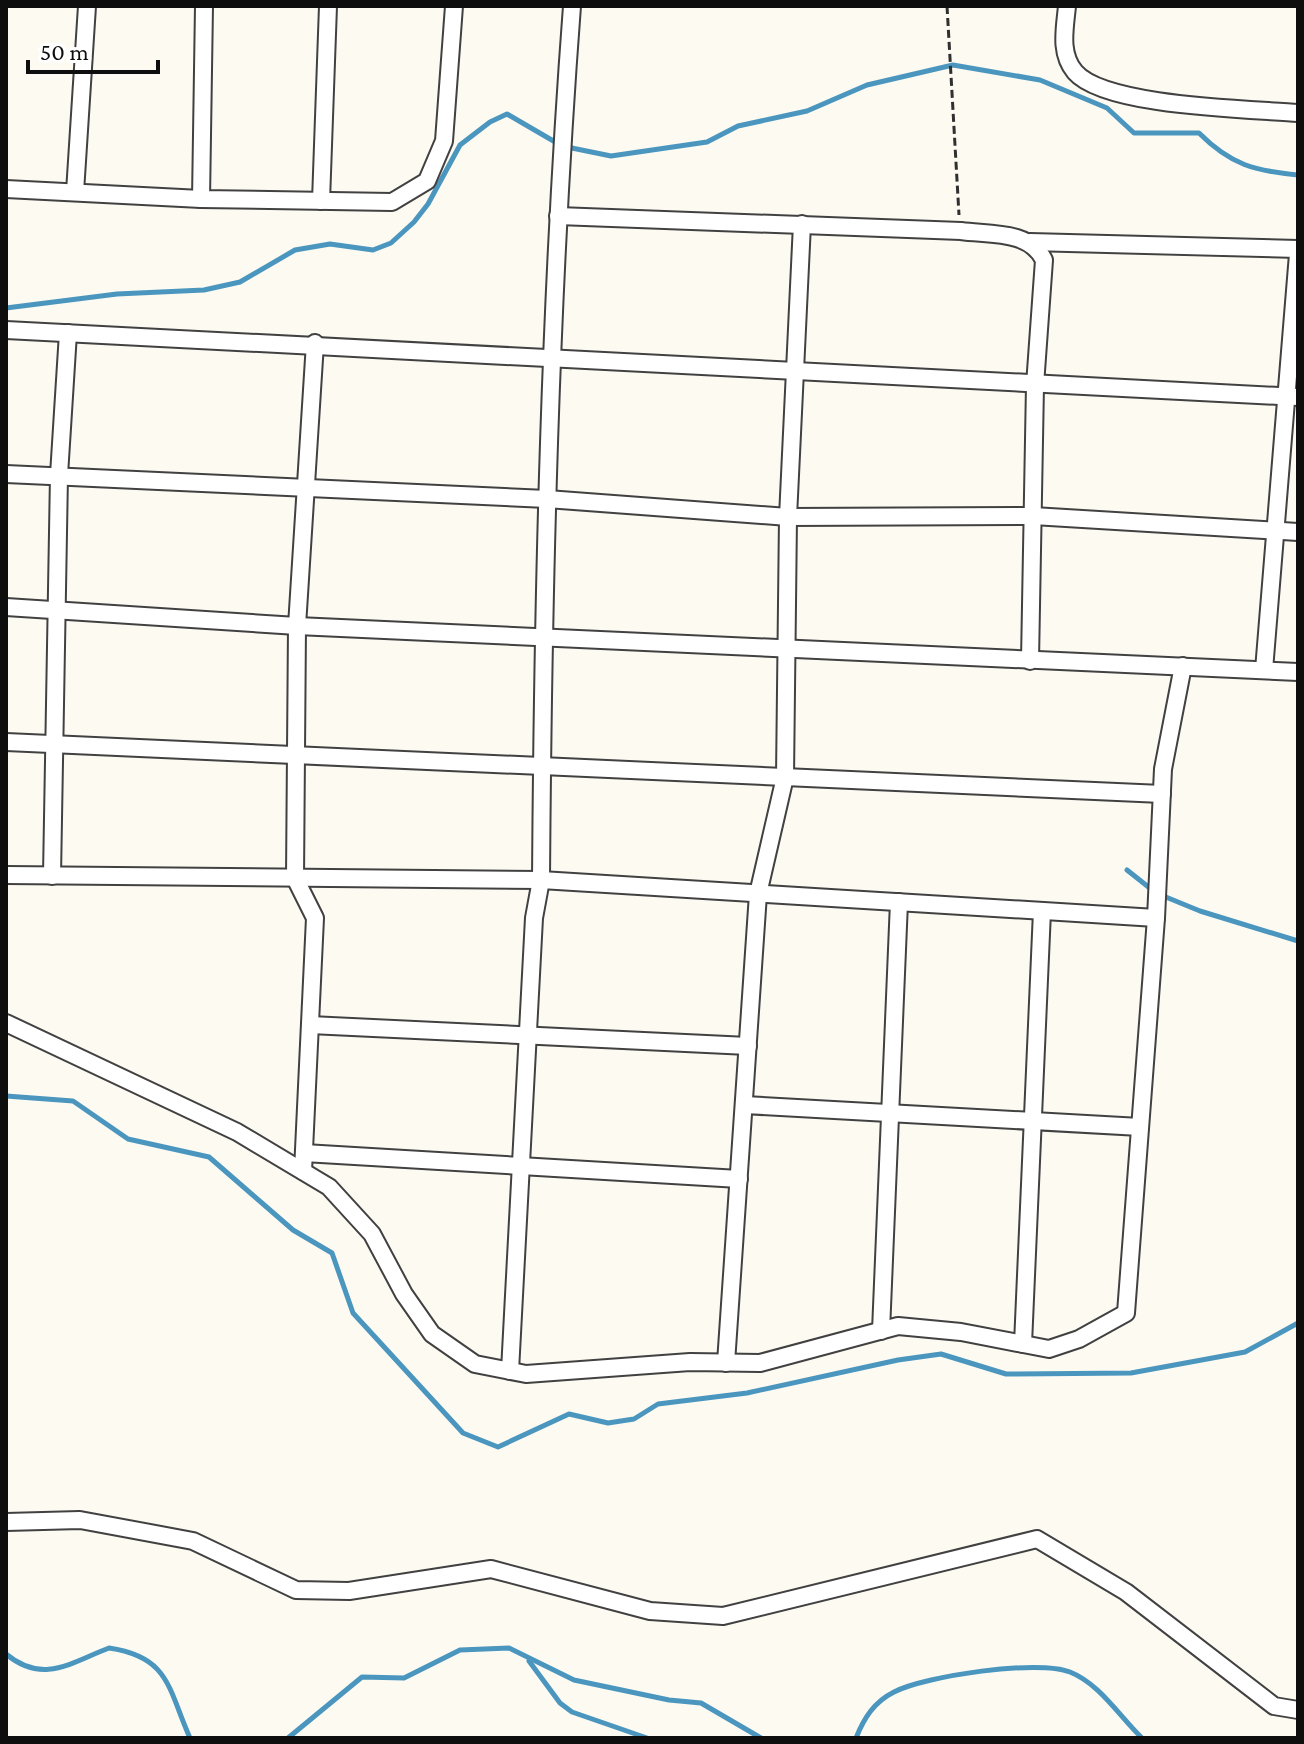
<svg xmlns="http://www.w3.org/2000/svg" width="1304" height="1744" font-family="'Crimson Pro',serif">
<rect width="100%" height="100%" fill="#fdfaf2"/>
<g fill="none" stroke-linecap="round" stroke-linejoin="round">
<g stroke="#4b96be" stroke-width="5">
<path d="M6,308L117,294L204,290L240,282L295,250L330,244L373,250L391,243L414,222L428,204L460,145L490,122L507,114L562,146L611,156L707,142L738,126L807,111L867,85L953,65L1040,80L1107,108L1134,133H1199C1231,165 1255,171 1298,175"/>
<polyline points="1127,870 1156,893 1200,911 1298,941"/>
<polyline points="6,1096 73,1101 128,1139 209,1157 293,1230 332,1253 353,1313 463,1433 498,1447 569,1414 608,1423 634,1419 658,1404 747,1393 898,1360 941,1354 1006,1374 1131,1373 1245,1352 1298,1323"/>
<path d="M6,1654C43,1685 72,1662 109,1648C170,1657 168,1689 190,1738"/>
<polyline points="529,1661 560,1703 572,1712 647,1738"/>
<polyline points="288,1738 362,1677 404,1678 460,1650 509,1648 574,1680 669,1700 701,1703 761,1738"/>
<path d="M856,1738C864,1718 874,1702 894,1692C925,1676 1038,1659 1070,1672C1100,1684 1119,1716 1142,1738"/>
</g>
<defs>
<g id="street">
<path d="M1067,6C1065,28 1059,53 1075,72C1105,107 1251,109 1298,113"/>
<polyline points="6,189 201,199 392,202 427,181 444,141 454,6"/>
<polyline points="75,192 87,6"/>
<polyline points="201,199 204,6"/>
<polyline points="321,201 328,6"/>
<path d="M558,216L961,231C990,235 1029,230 1044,260L1035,385L1030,661"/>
<polyline points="1030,242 1298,249"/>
<polyline points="6,330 1298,397"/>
<polyline points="6,474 547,499 788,517 1033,516 1298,532"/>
<polyline points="6,607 297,626 1298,672"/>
<polyline points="1264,670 1298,254"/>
<polyline points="6,742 1162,794"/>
<polyline points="6,875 541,880 1156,918"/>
<polyline points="52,876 59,475 68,333"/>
<polyline points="6,1023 237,1132 329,1187 372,1234 404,1294 432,1334 475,1364 526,1374 690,1362 760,1363 898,1326 961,1332 1049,1349 1079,1339 1126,1313 1156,918 1163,769 1183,666"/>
<polyline points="310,1025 748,1046"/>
<polyline points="744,1105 1140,1127"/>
<polyline points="304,1153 739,1179"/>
<polyline points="303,1171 315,918 295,878 297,626 315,343"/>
<polyline points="881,1331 899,902"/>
<polyline points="1023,1344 1042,911"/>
<polyline points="726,1363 758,894 785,777 788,517 802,224"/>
<path d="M510,1371L534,918L541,880C543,589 550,297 572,6"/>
<polyline points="6,1522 80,1520 193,1541 296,1590 349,1591 491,1569 650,1611 723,1616 1037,1539 1126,1592 1274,1706 1298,1710"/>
</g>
</defs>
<use href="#street" stroke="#414141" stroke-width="20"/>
<polyline stroke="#303030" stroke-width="3" stroke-dasharray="8 4" stroke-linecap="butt" points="947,6 959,215"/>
<use href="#street" stroke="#fff" stroke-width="16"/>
</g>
<rect width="1304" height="1744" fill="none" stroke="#0e0e0e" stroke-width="16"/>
<path d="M28 60v12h130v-12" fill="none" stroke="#0e0e0e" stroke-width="4"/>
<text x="40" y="60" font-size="24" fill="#0e0e0e" stroke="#ffffff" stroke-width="6" paint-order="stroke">50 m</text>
</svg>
